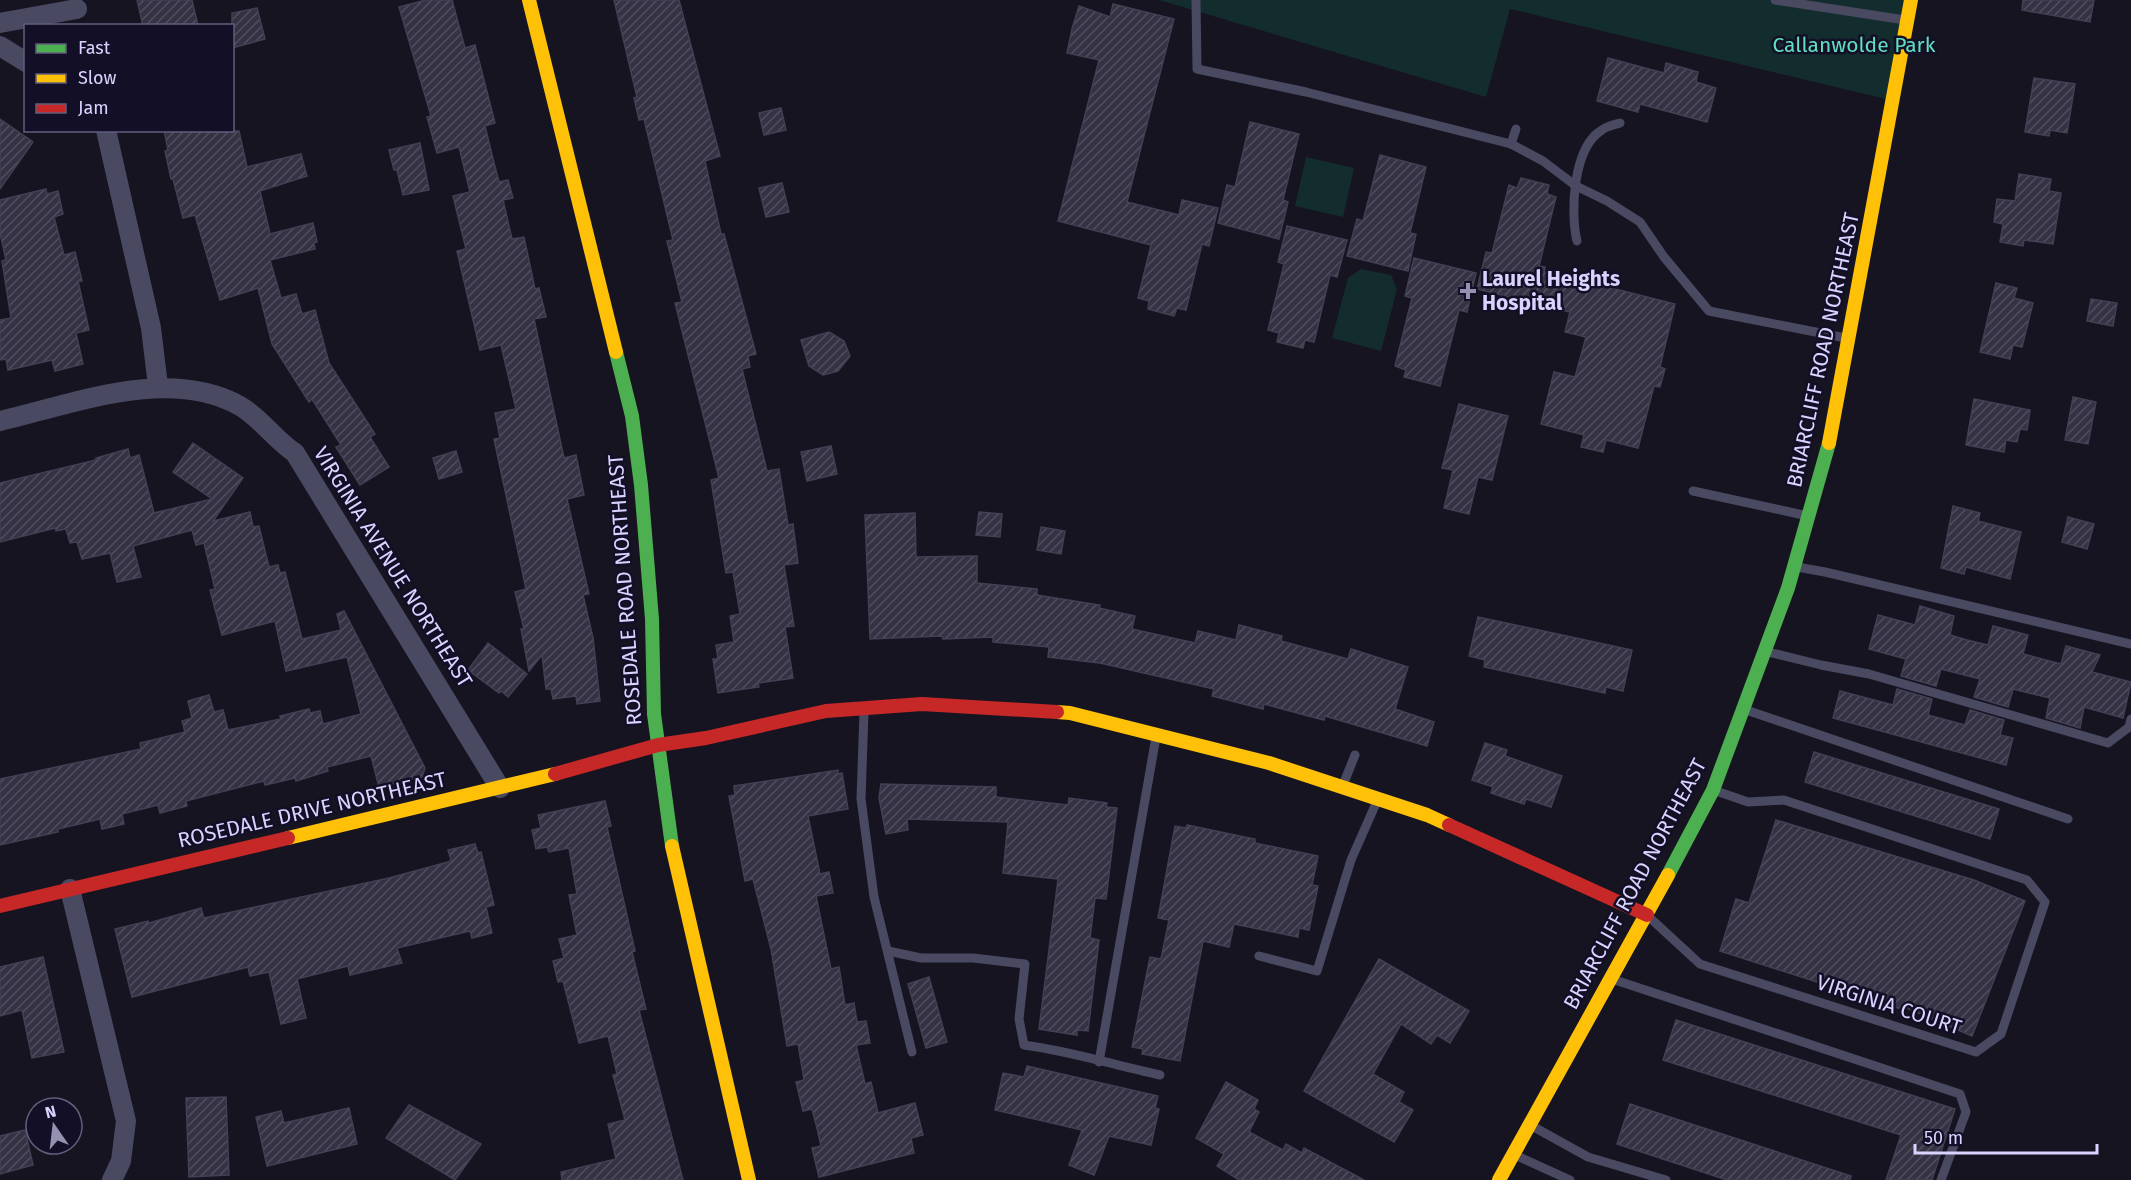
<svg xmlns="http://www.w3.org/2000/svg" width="2131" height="1180" font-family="'Fira Sans',sans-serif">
<defs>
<pattern id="building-hatch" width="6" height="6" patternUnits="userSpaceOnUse" patternTransform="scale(1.5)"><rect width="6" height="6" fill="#343243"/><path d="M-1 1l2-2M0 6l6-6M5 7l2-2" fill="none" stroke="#514f5f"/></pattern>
</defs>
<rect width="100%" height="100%" fill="#161421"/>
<g fill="#132c2d">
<polygon points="1159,0 1909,0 1890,100 1510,9 1486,97"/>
<polygon points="1306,157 1354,168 1343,217 1295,206"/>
<polygon points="1361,269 1391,275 1397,289 1381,351 1332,338 1348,278"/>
</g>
<g fill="url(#building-hatch)" stroke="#433f54" stroke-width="1.5">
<polygon points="137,0 192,0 198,26 143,26"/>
<polygon points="426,0 452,0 465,48 475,45 495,123 485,126 493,159 499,182 508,180 513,198 503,200 512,239 524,237 535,289 539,288 546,317 534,319 564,458 576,455 584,495 567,499 589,594 583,595 593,638 600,701 577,704 576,696 553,699 551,689 546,689 542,655 529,671 521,629 524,629 515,592 526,589 494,439 500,438 495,413 516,409 501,345 480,350 457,251 466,249 453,196 470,192 459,147 437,153 427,117 431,116 399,7"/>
<polygon points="614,0 679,0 720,156 705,161 721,234 724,234 756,354 748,356 750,367 742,369 767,471 779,469 788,525 793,524 798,563 784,565 794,626 785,627 793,678 758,683 759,687 718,693 713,659 718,659 716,645 734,642 730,616 740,614 733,572 726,573 711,480 719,478 675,303 682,302 667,241 673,240 644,119 639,120 634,98 637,97"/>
<polygon points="2023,0 2094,0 2090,22 2022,10"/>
<polygon points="1113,4 1174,19 1127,202 1179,215 1182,200 1218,208 1209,246 1202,244 1186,310 1177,308 1174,316 1148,309 1149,301 1138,298 1151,245 1058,221 1099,60 1067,53 1072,29 1079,6 1110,17"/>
<polygon points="257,8 265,39 232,48 232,13"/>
<polygon points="1608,58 1664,73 1666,63 1698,72 1696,82 1716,88 1707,122 1640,104 1638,112 1597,101"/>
<polygon points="2034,78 2075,84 2067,133 2050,130 2049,136 2025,132"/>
<polygon points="781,108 786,130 764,135 759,113"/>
<polygon points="0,119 33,142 0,189"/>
<polygon points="1250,122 1299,134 1283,200 1288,202 1279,239 1218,223 1227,185 1235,187"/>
<polygon points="164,130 239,131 247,167 301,154 307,176 260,191 270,234 313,223 317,242 314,243 315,249 270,260 281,298 296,294 302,314 315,310 329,363 375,434 370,437 389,467 360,485 336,447 341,445 312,399 309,402 272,344 258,288 220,300 195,215 183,218 173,179 171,179 165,151 168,150"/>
<polygon points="420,143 429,190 403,195 397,170 394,170 389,150"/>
<polygon points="1380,155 1426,167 1410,233 1416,234 1408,271 1347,256 1357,219 1363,221"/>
<polygon points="2019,174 2051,179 2049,191 2061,193 2053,244 2024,240 2023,246 2000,242 2003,224 1994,222 1997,199 2015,201"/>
<polygon points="1521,178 1549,185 1547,194 1556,197 1539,266 1545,267 1544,271 1675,304 1660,367 1665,369 1660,387 1654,386 1638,448 1606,440 1603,452 1581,447 1584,435 1541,424 1554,372 1575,377 1586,337 1565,332 1570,312 1477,289 1486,252 1492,253 1509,185 1517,188"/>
<polygon points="782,183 789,212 766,217 759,188"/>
<polygon points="46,189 47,194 58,191 63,214 54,217 64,255 75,252 82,281 78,281 89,330 76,333 83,364 55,371 52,360 8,370 6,359 0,360 0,320 11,318 2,261 6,260 0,233 0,200"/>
<polygon points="1287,226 1347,240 1337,277 1330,275 1314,342 1305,340 1303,348 1277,342 1279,333 1268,330 1284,264 1278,262"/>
<polygon points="1414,258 1476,273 1467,312 1459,310 1440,386 1404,377 1406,370 1395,366 1412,298 1405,296"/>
<polygon points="1996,283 2017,288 2014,298 2033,303 2022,347 2013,345 2010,359 1980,352"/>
<polygon points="2091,299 2117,303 2113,326 2087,321"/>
<polygon points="829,332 844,341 850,356 838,371 823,375 809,366 801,340"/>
<polygon points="2073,397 2096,402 2088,444 2065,440"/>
<polygon points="1974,399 2030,410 2027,430 2020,429 2017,442 2006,440 2004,452 1966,445"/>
<polygon points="1459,404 1508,416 1492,480 1478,477 1469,514 1444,508 1453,470 1442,468"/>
<polygon points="193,443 243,478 213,521 250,512 253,527 259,526 269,567 278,565 280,573 285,572 302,639 341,630 337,614 344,611 425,768 422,777 379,787 371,756 327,767 328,771 296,781 295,778 265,785 264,781 186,801 187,806 160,813 158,805 122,814 124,824 102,829 100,819 58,829 58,832 0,845 0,779 141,749 140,743 185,732 182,721 192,718 188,701 209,695 214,712 223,710 228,730 281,719 280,716 309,709 310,713 320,711 323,724 361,714 347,657 286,671 275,621 222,635 210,590 215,589 204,543 196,545 192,530 133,546 141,577 117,582 110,553 82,559 77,542 70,543 66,529 56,531 55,528 0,542 0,483 96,460 96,458 128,449 130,458 139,455 154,513 212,499 173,472"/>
<polygon points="831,446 837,474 807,481 801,452"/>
<polygon points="456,451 462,472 439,479 433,458"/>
<polygon points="1953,506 1980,513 1978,521 2021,532 2010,579 1966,567 1964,574 1941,568"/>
<polygon points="979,512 1002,514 1000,537 976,535"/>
<polygon points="915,513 916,557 977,556 977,583 1037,589 1037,595 1100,605 1099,608 1135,616 1132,629 1195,643 1198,631 1236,640 1239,625 1282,636 1281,641 1348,659 1351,649 1408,667 1395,709 1434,722 1427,746 1325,716 1324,720 1316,718 1264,704 1263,709 1212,696 1214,689 1100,663 1048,657 1049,647 993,642 993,637 943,639 942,636 870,639 865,515"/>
<polygon points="2068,517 2094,524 2087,549 2062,542"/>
<polygon points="1041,527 1065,531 1061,554 1037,550"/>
<polygon points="1920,606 1954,616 1950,635 1967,640 1988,645 1993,626 2028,635 2023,654 2061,664 2066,646 2100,655 2092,672 2131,682 2123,718 2084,707 2080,728 2046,718 2050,698 2013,689 2008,707 1974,697 1980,679 1941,669 1936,686 1901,676 1906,659 1869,649 1878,615 1915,625"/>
<polygon points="1478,617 1632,650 1623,691 1606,687 1605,693 1484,667 1485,660 1469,656"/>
<polygon points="488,643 527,674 508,697 501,691 499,693 468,670"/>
<polygon points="1897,689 1932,699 1928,715 1965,725 1970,710 2004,720 2000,735 2013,738 2006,765 1833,718 1840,691 1893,705"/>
<polygon points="1485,743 1507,750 1505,756 1562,776 1551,807 1526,799 1524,804 1491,793 1493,787 1472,780"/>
<polygon points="1814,752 1999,809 1990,839 1805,782"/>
<polygon points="838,770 838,774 842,773 848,809 808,816 820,874 829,872 833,893 816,896 831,969 839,967 845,1005 854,1003 857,1022 866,1021 870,1043 856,1045 865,1084 871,1082 878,1113 915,1103 923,1135 911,1138 914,1153 819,1177 812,1148 821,1146 817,1128 812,1109 803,1111 796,1082 804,1080 798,1044 787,1046 771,949 753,879 745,881 729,796 735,795 734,786"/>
<polygon points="881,784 996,787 996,797 1068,805 1069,798 1107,803 1106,807 1117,808 1106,899 1095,898 1090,938 1099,940 1088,1031 1077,1030 1077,1035 1039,1029 1058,879 1003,873 1008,822 907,819 908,830 886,834 879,798"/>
<polygon points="605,801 611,826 607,827 635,951 632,952 646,1009 639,1010 683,1180 562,1180 561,1172 616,1159 608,1124 625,1120 613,1075 617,1074 608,1036 579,1043 563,981 558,982 553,961 564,958 559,939 577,935 569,895 577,894 569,848 549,852 547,847 536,849 532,830 541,828 538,815"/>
<polygon points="1776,820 1974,880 2025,901 1972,1036 1902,1006 1901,1009 1720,951 1736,899 1749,903"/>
<polygon points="1187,825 1255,839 1255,843 1318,856 1312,885 1318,886 1309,930 1299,928 1298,937 1234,924 1229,947 1203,941 1180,1061 1142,1054 1143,1049 1132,1047 1150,957 1161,959 1169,920 1158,918 1175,826 1186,828"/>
<polygon points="475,844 478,853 481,852 494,905 486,907 492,933 472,938 470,931 397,948 402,963 350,975 348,966 297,979 306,1018 281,1024 269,972 250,976 248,967 132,997 115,929 148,921 149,923 201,908 204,918 389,878 448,862 451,860 448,850"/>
<polygon points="43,957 64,1052 32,1058 22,1010 0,1016 0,967"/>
<polygon points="1379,959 1469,1011 1450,1043 1437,1035 1431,1044 1401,1024 1373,1074 1404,1092 1399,1102 1413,1110 1394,1142 1304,1091"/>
<polygon points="929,977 947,1042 926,1048 908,984"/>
<polygon points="1676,1020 1955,1109 1932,1180 1886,1180 1901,1135 1663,1060"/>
<polygon points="1027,1066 1158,1096 1155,1108 1159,1109 1151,1145 1109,1136 1094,1175 1069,1165 1082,1130 995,1110 1003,1073 1024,1077"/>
<polygon points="1226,1082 1258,1100 1254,1109 1259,1112 1249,1132 1283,1150 1286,1144 1302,1153 1304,1148 1364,1180 1239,1180 1217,1166 1224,1154 1196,1138"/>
<polygon points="226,1097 229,1175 189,1177 186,1098"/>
<polygon points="1630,1104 1851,1176 1850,1180 1727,1180 1617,1144"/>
<polygon points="409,1105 481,1144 455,1180 386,1138"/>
<polygon points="349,1108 357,1144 267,1166 256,1117 281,1111 284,1123"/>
<polygon points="25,1130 33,1165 0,1174 0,1136"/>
</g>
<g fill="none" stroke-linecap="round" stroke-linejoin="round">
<g stroke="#4a4962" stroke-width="9">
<polyline points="1196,0 1197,69 1306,92 1511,144 1543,161 1576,186 1607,201 1640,222 1664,257 1709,311 1846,338"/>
<polyline points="1775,0 1905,20"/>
<polyline points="1511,144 1516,129"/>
<path d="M1577,241C1570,212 1573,147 1602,130C1607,126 1614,125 1620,123"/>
<polyline points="1693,491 1808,516"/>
<polyline points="1797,567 1825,572 2131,644"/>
<polyline points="1768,652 1821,665 1869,674 2108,743 2129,727 2131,719"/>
<polyline points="1746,710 2068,819"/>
<polyline points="864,712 861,799 874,897 912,1052"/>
<polyline points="1343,785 1355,755"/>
<polyline points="1649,917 1700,964 1976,1052 2001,1034 2045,902 2027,880 1784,800 1748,802 1716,791"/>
<path d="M888,951L921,958H973L1025,964L1019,1019L1024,1045C1070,1051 1114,1065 1160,1075"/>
<polyline points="1259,956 1317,971 1351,860 1377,801"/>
<polyline points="1612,979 1960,1094 1966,1112 1941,1180"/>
<polyline points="1099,1062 1156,737"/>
<polyline points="1532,1126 1588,1157 1666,1180"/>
<polyline points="1515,1155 1570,1180"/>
</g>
<g stroke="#4a4962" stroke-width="20">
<polyline points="0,23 77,9"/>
<polyline points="0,46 26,62"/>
<polyline points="106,130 151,328 158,386"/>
<path d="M0,421C74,404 168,366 240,406C261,418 275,440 295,453L500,788"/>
<polyline points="70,889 126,1121 121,1161 112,1180"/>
</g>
<g stroke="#4caf50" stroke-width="14">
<polyline points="616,352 632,416 641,485 652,619 654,714 672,846"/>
<polyline points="1668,875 1713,790 1788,588 1829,443"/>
</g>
<g stroke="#ffc107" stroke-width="14">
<polyline points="529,0 616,352"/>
<polyline points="1829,443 1911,0"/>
<polyline points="1057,712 1070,713 1269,763 1427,815 1449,825"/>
<polyline points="288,838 555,774"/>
<polyline points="672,846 749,1180"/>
<polyline points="1499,1180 1668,875"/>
</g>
<g stroke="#c62828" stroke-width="14">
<polyline points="555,774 658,745 706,738 826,711 922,704 1057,712"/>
<polyline points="1449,825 1647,915"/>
<polyline points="0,906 288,838"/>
</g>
</g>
<path fill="#9591b1" stroke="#130f26" stroke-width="2" d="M1465 282h6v6h6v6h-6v6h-6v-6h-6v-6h6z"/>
<g text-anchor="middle" stroke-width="5" stroke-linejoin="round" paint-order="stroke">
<g font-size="21" fill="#5fe0c0" stroke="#130f26">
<text x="1854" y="52">Callanwolde Park</text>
</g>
<g font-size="21" font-weight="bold" fill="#d9d4ff" stroke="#130f26" text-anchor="start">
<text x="1482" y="286">Laurel Heights<tspan x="1482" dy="24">Hospital</tspan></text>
</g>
<g font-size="21" fill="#d9d4ff" stroke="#130f26">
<text transform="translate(1823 350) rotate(-78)" y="7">BRIARCLIFF ROAD NORTHEAST</text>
<text transform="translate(393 567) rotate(58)" y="7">VIRGINIA AVENUE NORTHEAST</text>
<text transform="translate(625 590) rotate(-94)" y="7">ROSEDALE ROAD NORTHEAST</text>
<text transform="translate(312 810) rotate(-13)" y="7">ROSEDALE DRIVE NORTHEAST</text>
<text transform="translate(1635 884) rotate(-62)" y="7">BRIARCLIFF ROAD NORTHEAST</text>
<text transform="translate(1889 1005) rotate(18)" y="7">VIRGINIA COURT</text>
</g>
</g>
<rect x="24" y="24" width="210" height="108" fill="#130f26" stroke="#625e7d" stroke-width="1.5"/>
<rect x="36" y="44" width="30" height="9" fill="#4caf50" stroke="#625e7d" stroke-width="1.5"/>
<text x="78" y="54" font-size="18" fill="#d9d4ff">Fast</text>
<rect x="36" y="74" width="30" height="9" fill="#ffc107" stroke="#625e7d" stroke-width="1.5"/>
<text x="78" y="84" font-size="18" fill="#d9d4ff">Slow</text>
<rect x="36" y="104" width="30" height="9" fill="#c62828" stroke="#625e7d" stroke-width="1.5"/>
<text x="78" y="114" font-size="18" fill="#d9d4ff">Jam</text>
<g transform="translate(54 1126) rotate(346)"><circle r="28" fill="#130f26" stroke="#625e7d" stroke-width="1.5"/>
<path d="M0-4.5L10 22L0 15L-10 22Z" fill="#9591b1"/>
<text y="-9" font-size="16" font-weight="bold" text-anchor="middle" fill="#d9d4ff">N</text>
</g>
<path d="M1915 1144v9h182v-9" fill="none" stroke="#d9d4ff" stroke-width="3"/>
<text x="1924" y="1144" font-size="18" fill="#d9d4ff" stroke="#130f26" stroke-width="4.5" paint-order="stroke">50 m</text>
</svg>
